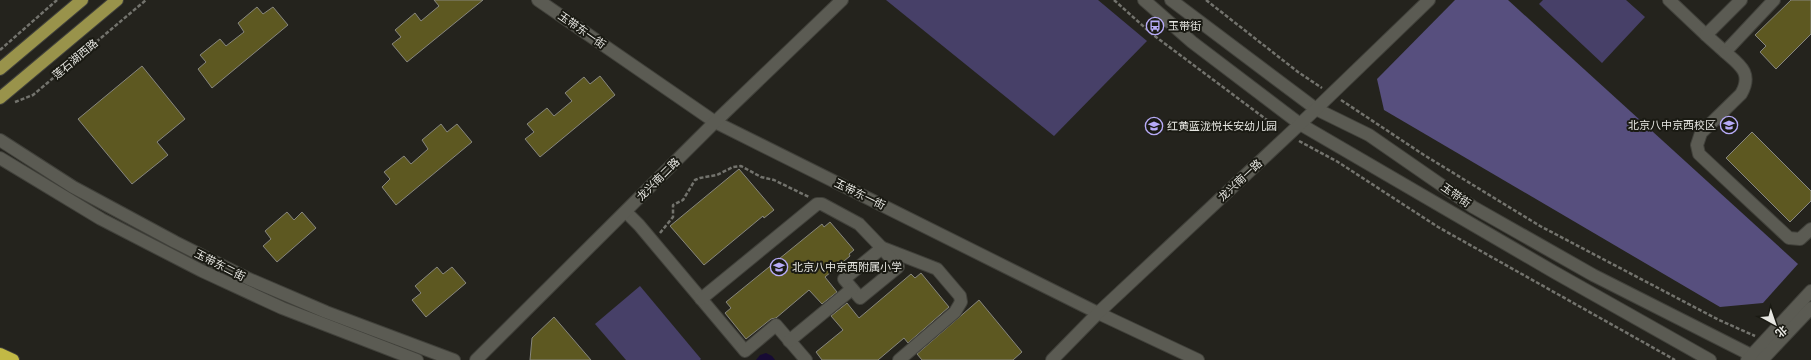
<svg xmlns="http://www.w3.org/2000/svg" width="1811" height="360" font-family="Signika,'Noto Sans SC',sans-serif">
<rect width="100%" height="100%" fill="#24231d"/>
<g fill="#474068">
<polygon points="886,0 1098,0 1147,41 1054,136"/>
<polygon points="1543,0 1626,0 1645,17 1602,63 1539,4"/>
<polygon points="640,286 701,359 700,360 626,360 595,324"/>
</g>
<polygon fill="#574f7e" points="1455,0 1508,0 1798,264 1763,303 1720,307 1384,110 1377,79"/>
<polygon fill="#170b34" points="766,353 772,356 775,360 756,360 760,355"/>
<g fill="#5d5821" stroke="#87867e">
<polygon points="434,0 483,0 407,62 392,44 401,37 395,30 415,13 421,21 439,6"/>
<polygon points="1791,0 1811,0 1811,34 1776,69 1760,52 1766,46 1755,35"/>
<polygon points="257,7 263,14 273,7 288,25 212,88 198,69 206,62 200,55 220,39 226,46 244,32 238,23"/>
<polygon points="142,66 185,119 157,142 168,155 132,184 78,119"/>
<polygon points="600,76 615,95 540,157 525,139 534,132 527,124 547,108 554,116 572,101 565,93 584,77 590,84"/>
<polygon points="441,124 447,132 457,124 472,142 396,205 382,187 390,179 384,172 404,156 411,164 428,149 422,140"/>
<polygon points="1752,132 1811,191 1811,201 1790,222 1726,158"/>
<polygon points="739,169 774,210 764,218 763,216 704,265 670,226"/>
<polygon points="287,212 294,220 302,212 316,228 277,262 263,246 271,239 265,231"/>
<polygon points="830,222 854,250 849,254 850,256 825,277 837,292 822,304 809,290 776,318 771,319 746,339 725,313 731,308 726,302 822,224 824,227"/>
<polygon points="437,267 443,274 452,267 466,283 426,317 412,300 421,293 415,286"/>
<polygon points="921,273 949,307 908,343 904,338 878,360 822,360 816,352 843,330 831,316 847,303 859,318 911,274 915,278"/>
<polygon points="979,300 1022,352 1013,360 922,360 917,354"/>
<polygon points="554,317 591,360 530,360 532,338"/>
</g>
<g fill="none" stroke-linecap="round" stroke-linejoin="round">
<defs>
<g id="street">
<polyline points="538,0 715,122 1098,313 1198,360"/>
<polyline points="1669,0 1706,35"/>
<polyline points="1741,0 1706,35 1725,52 1774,0"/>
<path d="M1725,52C1740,65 1753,73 1741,94L1701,133L1697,145L1699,154L1789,238L1800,239L1811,229"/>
<polyline points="626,212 639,225 745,351 776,325 806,360"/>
<polyline points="883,248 937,269 960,296 961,302 955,312 899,360"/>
<polyline points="701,299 817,204 822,204 859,224 882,248 898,267 860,298 844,279 882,248"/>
<polyline points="789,341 852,289"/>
</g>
<g id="secondary">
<polyline points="1144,0 1192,42 1300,124 1554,272 1710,360"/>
<polyline points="1171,0 1316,109 1369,135 1473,207 1593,275 1761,360"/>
<polyline points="0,140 73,187 175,242 249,279 326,312 454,360"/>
<polyline points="0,158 101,219 202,271 282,308 417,360"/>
<polyline points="476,360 715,122 842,0"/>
<polyline points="1052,360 1098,313 1316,109 1429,0"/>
<polyline points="1747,360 1811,291"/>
<polyline points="1762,360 1811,308"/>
</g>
<g id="primary">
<polyline points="0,69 82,0"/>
<polyline points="0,98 117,0"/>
</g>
<polyline id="highway" points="0,354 13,360"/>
</defs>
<use href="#street" stroke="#41413b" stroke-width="14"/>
<use href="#secondary" stroke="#41413b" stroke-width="14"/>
<use href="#primary" stroke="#41413b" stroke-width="14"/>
<use href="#highway" stroke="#41413b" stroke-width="14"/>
<g stroke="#73736d" stroke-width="2.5" stroke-dasharray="4 2" stroke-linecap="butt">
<polyline points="1114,0 1152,34 1279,129"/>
<polyline points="1206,0 1298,72 1322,88"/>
<polyline points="0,50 57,0"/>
<polyline points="1341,100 1424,155 1540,226 1719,320 1755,336"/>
<polyline points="15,102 33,95 146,0"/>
<polyline points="1299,141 1338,162 1438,227 1675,360"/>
<polyline points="660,233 673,217 673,205 683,200 695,180 700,178 717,175 733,167 741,166 761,177 774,180 809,197"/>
</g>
<use href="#street" stroke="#5b5b53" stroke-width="12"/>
<use href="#secondary" stroke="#5b5b53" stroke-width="12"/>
<use href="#primary" stroke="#99934b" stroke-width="12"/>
<use href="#highway" stroke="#c2b945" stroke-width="12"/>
</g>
<defs>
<symbol id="bus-ring" viewBox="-11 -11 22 22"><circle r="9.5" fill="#1a1a13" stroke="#b7abf7" stroke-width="1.5"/><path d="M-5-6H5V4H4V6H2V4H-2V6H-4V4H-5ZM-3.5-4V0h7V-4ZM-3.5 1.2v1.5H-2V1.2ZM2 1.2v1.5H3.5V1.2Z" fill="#b7abf7"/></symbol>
<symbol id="school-ring" viewBox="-11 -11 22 22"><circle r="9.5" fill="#1a1a13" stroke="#b7abf7" stroke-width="1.5"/><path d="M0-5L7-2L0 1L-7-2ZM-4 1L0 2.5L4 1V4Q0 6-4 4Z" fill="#b7abf7"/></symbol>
</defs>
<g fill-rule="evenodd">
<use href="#bus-ring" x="1145" y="16" width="20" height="20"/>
<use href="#school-ring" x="1719" y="115" width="20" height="20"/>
<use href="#school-ring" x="1144" y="116" width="20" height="20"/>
<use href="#school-ring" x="769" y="257" width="20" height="20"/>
</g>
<g text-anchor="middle" stroke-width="4" stroke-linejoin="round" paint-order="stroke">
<g font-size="11" fill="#e6e6e1" stroke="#1a1a13" text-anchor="start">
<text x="1168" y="30">玉带街</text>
<text x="1716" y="129" text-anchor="end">北京八中京西校区</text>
<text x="1167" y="130">红黄蓝泷悦长安幼儿园</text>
<text x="792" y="271">北京八中京西附属小学</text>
</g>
<g font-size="11" fill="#e6e6e1" stroke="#1a1a13">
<text transform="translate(582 30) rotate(35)" y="4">玉带东一街</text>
<text transform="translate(75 59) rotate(-40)" y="4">莲石湖西路</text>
<text transform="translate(658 179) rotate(-45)" y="4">龙兴南二路</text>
<text transform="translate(1240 180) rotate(-43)" y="4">龙兴南一路</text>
<text transform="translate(860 194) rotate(26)" y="4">玉带东一街</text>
<text transform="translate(1456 195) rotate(35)" y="4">玉带街</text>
<text transform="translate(220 265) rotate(27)" y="4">玉带东二街</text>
</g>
</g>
<g transform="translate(1775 324) rotate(140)" stroke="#1a1a13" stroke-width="3" paint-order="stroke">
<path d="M0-3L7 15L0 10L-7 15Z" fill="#e6e6e1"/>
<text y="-6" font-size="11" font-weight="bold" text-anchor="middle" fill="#e6e6e1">北</text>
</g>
</svg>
